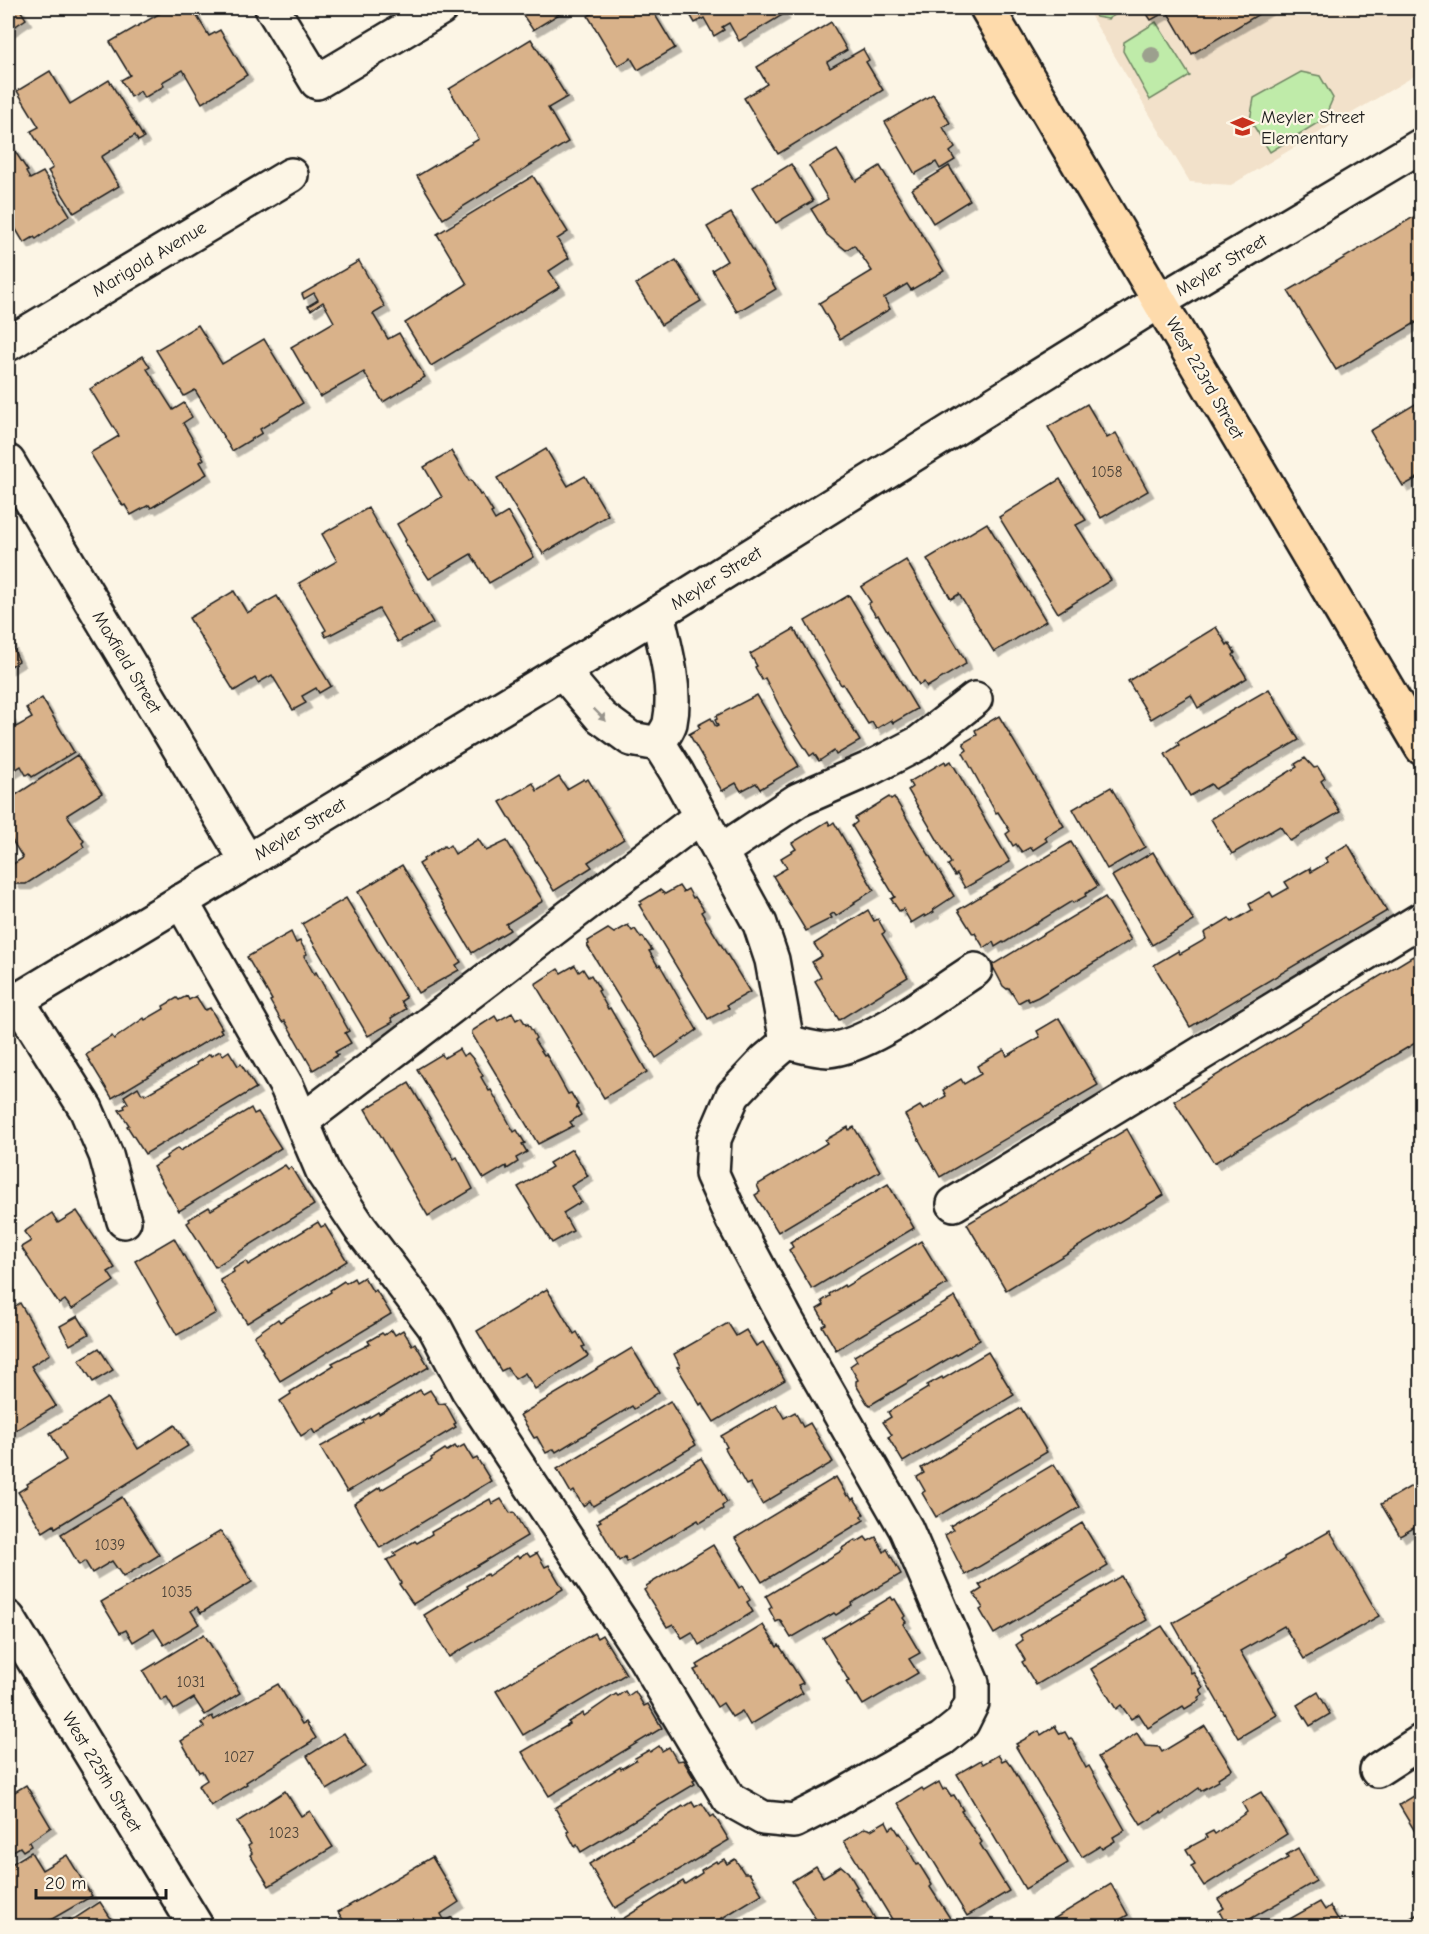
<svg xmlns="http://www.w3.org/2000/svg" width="1429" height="1934" font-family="'Comic Neue',sans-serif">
<defs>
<filter id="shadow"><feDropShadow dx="5.5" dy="5.5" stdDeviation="0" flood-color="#0004"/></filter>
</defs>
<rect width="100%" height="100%" fill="#fcf5e5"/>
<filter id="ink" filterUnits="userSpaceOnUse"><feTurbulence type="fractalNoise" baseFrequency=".0167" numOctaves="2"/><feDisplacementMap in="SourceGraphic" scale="12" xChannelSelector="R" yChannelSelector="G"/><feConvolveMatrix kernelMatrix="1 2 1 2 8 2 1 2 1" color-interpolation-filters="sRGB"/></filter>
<g filter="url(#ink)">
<polygon fill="#f2e1ca" points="1086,8 1421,8 1421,72 1231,185 1190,182"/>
<g fill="#bfeba9" stroke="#6e8462" stroke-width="1.5">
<polygon points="1091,8 1127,8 1108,19 1096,17"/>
<polygon points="1156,22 1190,76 1150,100 1123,51 1124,42"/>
<polygon points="1301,72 1320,76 1333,98 1324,119 1270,152 1250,120 1254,98"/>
</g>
<g fill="#d9b28a" stroke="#1c1c1c" stroke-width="1.5" filter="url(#shadow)">
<polygon points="8,8 19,8 26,19 8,31"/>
<polygon points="169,8 192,8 209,36 220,30 247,75 202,103 183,70 162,82 164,86 144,98 140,91 131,97 121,80 130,75 110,42"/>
<polygon points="518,8 569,8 533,30"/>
<polygon points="601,8 651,8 675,48 638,70 631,58 618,66 588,16"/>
<polygon points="686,8 780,8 784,14 739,41 729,23 722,27 724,30 714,36 704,18 695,23"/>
<polygon points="1143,8 1269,8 1192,54 1167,11 1151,20"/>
<polygon points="831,22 847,50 827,62 830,68 863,49 869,60 866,62 883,90 778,154 744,98 767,84 757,67"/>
<polygon points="531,39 567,97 548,108 568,142 443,219 417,176 479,139 449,89"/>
<polygon points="50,71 70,104 109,80 144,138 138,141 135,135 101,157 119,186 74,213 48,171 53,168 31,131 39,127 17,91"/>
<polygon points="933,94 950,123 943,127 955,148 950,152 955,160 940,169 936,162 915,174 885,122"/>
<polygon points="8,141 28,171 26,172 30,179 43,172 70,215 36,239 34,237 24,243 8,216"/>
<polygon points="837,150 856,181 880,166 944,271 911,290 907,284 884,298 890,309 840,339 819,303 872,271 854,245 846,250 827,235 811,209 828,199 809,166"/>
<polygon points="791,164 813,201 776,223 753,187"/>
<polygon points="949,166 970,200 933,223 912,189"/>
<polygon points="533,176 568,232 557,239 569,258 549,271 560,287 431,366 405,323 467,284 437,234"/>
<polygon points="1422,212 1422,319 1336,370 1288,291"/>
<polygon points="731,213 776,289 737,312 712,270 727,261 707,227"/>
<polygon points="676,260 701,301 661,325 636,284"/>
<polygon points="359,261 385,307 373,314 388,339 399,333 425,377 383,402 364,372 320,397 291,347 334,322 323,302 311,310 308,306 318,300 314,293 304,299 302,294"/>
<polygon points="198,325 222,364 264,339 303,403 260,429 262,433 232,451 195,390 184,396 156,350"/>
<polygon points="143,356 150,367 147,369 173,410 184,403 192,417 183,423 204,459 200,462 207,474 151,508 149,505 131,515 125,505 123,506 90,453 119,436 90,389"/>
<polygon points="1422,400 1422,481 1419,477 1403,486 1370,431"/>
<polygon points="1087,404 1107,438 1116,433 1148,491 1101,518 1048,427"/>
<polygon points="546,449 568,486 585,476 608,515 543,554 497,478"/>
<polygon points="451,451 469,481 471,480 480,495 482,494 493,512 491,513 495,520 508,512 534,557 489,583 471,554 429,579 404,541 406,540 397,524 442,497 424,467"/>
<polygon points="1060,479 1086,520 1076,525 1111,580 1058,613 999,517"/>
<polygon points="368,508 433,623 398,642 379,609 326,637 323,632 326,630 299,583 337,561 322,534"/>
<polygon points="987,523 1046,621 994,652 959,594 951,599 927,559"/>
<polygon points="906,560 965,660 966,664 927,687 924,682 919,685 878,615 876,616 868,604 871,602 861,587"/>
<polygon points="234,591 247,613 277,596 331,686 319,693 316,688 302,696 306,703 293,710 272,675 258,683 255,678 234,691 189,618"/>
<polygon points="849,595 917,709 893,723 891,720 876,729 872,722 868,724 843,684 841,685 805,621"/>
<polygon points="1216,627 1227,645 1229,643 1235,653 1233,655 1247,678 1198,708 1191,695 1151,719 1128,681"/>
<polygon points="794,629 860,741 836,755 834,751 819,761 814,753 810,756 786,719 765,678 762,680 755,667 757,666 750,654"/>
<polygon points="8,637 19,661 8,668"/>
<polygon points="1269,689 1299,740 1215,789 1211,784 1190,796 1165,754 1179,745 1177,742"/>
<polygon points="757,695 799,766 760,789 756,783 741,791 736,783 722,791 689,734 700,728 698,725 711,718 716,727 718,726 715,720 717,719 716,716"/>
<polygon points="42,698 74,752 32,777 29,773 26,775 21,766 8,774 8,713 16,727 32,718 26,708"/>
<polygon points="999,716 1064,826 1045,837 1047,841 1033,850 1031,847 1022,852 1016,844 1013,846 1006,834 1010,831 998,812 996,813 963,753 967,750 963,743 977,735 975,730"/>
<polygon points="77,755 102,793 67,815 84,841 82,843 84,847 26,884 15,884 8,873 8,867 23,858 8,834 8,800"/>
<polygon points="1305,758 1314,768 1318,767 1325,778 1321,781 1340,812 1290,841 1280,826 1232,854 1211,819 1297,767 1295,764"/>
<polygon points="945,761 946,764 951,761 1010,862 965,888 957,874 955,876 948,865 951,863 908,790 912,787 909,782"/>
<polygon points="559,777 567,789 584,779 585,781 588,779 624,839 588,862 592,867 554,891 500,802 533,783 537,791"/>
<polygon points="1111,787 1145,847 1107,869 1073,809"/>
<polygon points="889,797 891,799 894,797 954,896 933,910 934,912 925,917 924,915 911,923 903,909 899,911 891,899 895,897 852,826 857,822 855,818"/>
<polygon points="828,821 830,825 834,822 874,890 854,902 855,904 836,916 834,913 830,915 832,918 806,931 773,876 787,868 781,858 796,849 792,843"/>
<polygon points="478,839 486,851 507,841 543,901 506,924 510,930 472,953 419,864 424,861 423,859 444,846 446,848 450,845 455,854"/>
<polygon points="1071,842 1098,886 1085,894 1086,896 1073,903 1072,901 1004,943 1003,942 995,947 993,942 984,948 975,933 973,934 958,910"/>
<polygon points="1348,844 1387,911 1190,1027 1154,965 1178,951 1180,954 1206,939 1204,933 1229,918 1232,922 1252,910 1249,904 1270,892 1273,897 1289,888 1285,882 1310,868 1311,872 1328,862 1325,858"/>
<polygon points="1153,852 1194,921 1152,945 1112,876"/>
<polygon points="402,865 461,962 456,965 459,970 418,993 358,892"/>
<polygon points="679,886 683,892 688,889 693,898 695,897 704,910 701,912 750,992 727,1005 729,1008 708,1019 639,905 642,904 640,902 660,890 665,894"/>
<polygon points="1105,897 1131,940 1038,997 1029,1001 1027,998 1018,1003 1009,988 1007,989 1003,986 992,965"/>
<polygon points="346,898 406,998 401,1001 406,1009 391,1018 393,1022 368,1036 302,924"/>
<polygon points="868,910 874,921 878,919 885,932 882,934 908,977 839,1020 815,981 821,977 812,962 822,956 814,944"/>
<polygon points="628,925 632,931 635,929 641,938 643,937 652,950 649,951 658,966 660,965 697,1030 656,1058 587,945 589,944 588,941 608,929 614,933"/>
<polygon points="291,932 296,943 300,941 307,954 304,956 314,974 316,972 349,1031 345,1033 351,1043 335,1052 338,1055 313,1070 285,1021 282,1022 270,1001 272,1000 247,957"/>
<polygon points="1413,956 1422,970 1422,1039 1214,1163 1174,1101"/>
<polygon points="575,965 579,972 583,969 588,977 591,975 600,990 598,991 608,1009 610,1008 647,1072 604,1098 535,984 558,969 561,973"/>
<polygon points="187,996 189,1000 196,996 205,1010 210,1008 222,1028 220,1029 222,1032 112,1098 86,1055 92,1051 91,1049 112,1036 114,1039 144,1018 145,1020 164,1009 163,1006 177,998 179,1000"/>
<polygon points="512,1013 516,1020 521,1017 526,1025 528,1024 536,1038 534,1040 544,1055 546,1054 568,1094 571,1093 578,1105 576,1106 581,1115 570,1122 573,1126 538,1144 472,1034 472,1031 495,1016 498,1021"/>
<polygon points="1059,1018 1098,1085 940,1177 905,1115 920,1106 923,1110 946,1096 943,1090 961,1079 964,1084 981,1074 977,1066 1004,1050 1007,1056 1040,1037 1037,1031"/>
<polygon points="459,1049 463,1056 468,1053 474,1060 483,1076 481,1077 489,1091 491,1090 514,1132 517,1130 525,1143 522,1144 527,1152 516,1158 518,1162 507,1169 506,1166 484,1179 417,1069 442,1054 444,1058"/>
<polygon points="220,1051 223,1055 229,1051 238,1066 241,1064 256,1088 145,1154 127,1126 129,1125 119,1110 125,1108 124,1106 128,1103 124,1096 138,1087 142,1094 144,1093 145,1095 197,1065 196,1063 210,1054 211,1056"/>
<polygon points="409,1083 454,1159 457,1157 473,1189 428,1216 365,1109"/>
<polygon points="251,1108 254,1114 258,1112 281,1148 179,1211 153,1167 167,1158 166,1156 178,1148 180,1151"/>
<polygon points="848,1127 849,1130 854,1127 880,1171 778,1232 755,1195 760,1192 757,1185 827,1143 825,1140"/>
<polygon points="1127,1129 1164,1195 1006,1290 967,1224"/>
<polygon points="572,1149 588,1176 571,1186 581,1202 563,1213 573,1231 552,1243 518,1187 552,1167 549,1163"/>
<polygon points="285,1165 288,1169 291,1167 314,1205 215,1267 187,1223 190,1221 189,1219 209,1207 211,1210"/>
<polygon points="888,1184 914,1228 812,1289 789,1250 793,1247 790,1242"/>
<polygon points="77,1211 115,1268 108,1272 114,1281 72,1309 65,1300 59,1304 21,1247 31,1241 24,1232 52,1213 58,1223"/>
<polygon points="318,1222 321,1227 325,1225 347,1261 247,1323 220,1280 234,1272 233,1269 246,1261 248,1265"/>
<polygon points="174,1238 216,1313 177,1335 135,1261"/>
<polygon points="921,1241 947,1284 836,1350 822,1326 826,1324 817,1309 824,1305 822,1301 830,1296 829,1294 844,1285 845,1287"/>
<polygon points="364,1277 373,1292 376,1290 391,1314 280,1381 262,1352 263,1351 254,1336 278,1319 280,1322 331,1292 330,1290 344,1281 346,1283 354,1278 356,1282"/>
<polygon points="547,1289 574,1334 577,1332 585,1346 582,1347 588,1356 535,1389 525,1373 515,1379 507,1368 501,1371 477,1331"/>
<polygon points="955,1297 980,1340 870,1405 867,1403 856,1385 856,1381 858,1380 850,1366 857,1361 854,1356"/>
<polygon points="8,1302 11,1309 20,1303 50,1354 31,1366 56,1406 11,1433 8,1428"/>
<polygon points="78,1316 89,1334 70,1345 60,1326"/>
<polygon points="728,1323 736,1336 746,1330 756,1346 763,1342 785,1380 714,1422 702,1403 700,1405 677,1367 680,1366 674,1354"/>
<polygon points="392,1330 395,1335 403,1330 412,1345 415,1343 429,1367 315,1434 312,1429 301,1436 280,1401 291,1394 290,1392 334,1365 332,1363 370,1344 368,1341 382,1333 384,1335"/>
<polygon points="99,1348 113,1370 93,1382 79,1360"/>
<polygon points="632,1348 659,1392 634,1409 632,1406 556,1452 554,1449 546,1453 537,1437 534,1438 520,1415"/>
<polygon points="988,1352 1014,1395 903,1462 888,1437 892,1435 883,1422 891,1417 888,1412 928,1388 927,1385 942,1377 943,1379"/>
<polygon points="420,1390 423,1394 430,1390 439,1404 445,1403 456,1423 454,1424 456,1427 347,1492 320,1447 364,1423 363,1421 378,1412 379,1414"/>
<polygon points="107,1398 138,1449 175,1425 188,1446 55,1528 54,1525 43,1532 18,1492 28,1486 27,1484 66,1460 50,1433"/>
<polygon points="670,1401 696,1445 593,1506 590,1501 583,1506 574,1491 571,1493 557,1469"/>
<polygon points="776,1404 784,1418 795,1412 803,1427 810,1423 833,1462 762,1504 750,1483 746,1485 725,1448 727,1447 721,1436"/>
<polygon points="1021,1408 1047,1452 936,1517 922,1493 925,1491 917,1477 924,1473 921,1468"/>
<polygon points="464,1445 473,1460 477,1458 491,1481 380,1548 354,1504 380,1487 381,1490 432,1460 431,1458 445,1449 447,1451 455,1446 457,1449"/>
<polygon points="701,1458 727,1502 722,1506 723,1509 700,1523 698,1520 627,1562 625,1557 619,1561 597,1523 601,1521 599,1519"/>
<polygon points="1054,1464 1080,1507 965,1575 945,1535 953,1530 950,1526"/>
<polygon points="836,1477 847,1496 849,1495 852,1500 854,1498 864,1514 861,1516 864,1520 762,1582 735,1538"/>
<polygon points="1420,1481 1422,1484 1422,1523 1400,1536 1381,1504"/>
<polygon points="122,1497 159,1555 123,1577 112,1561 92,1573 85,1561 79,1565 61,1534"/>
<polygon points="490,1499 492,1504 501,1499 510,1513 514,1512 527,1536 413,1604 399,1584 401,1583 387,1560 396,1556 394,1553 415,1541 417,1543 432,1534 431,1532"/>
<polygon points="1082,1523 1108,1566 994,1634 980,1610 983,1608 974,1594 982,1589 979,1585"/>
<polygon points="221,1531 252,1582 201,1613 197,1607 191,1611 199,1624 164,1645 154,1629 133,1642 126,1630 120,1633 101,1602"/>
<polygon points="1330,1531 1379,1616 1304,1659 1284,1626 1240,1651 1277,1715 1238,1738 1173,1623 1284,1560 1284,1557"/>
<polygon points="865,1537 868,1541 876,1537 884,1552 887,1549 901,1574 851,1603 852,1605 836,1615 834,1613 791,1638 780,1620 776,1622 769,1609 772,1607 766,1596 843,1550 842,1548 855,1540 857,1542"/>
<polygon points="713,1545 739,1588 742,1586 750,1600 747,1602 753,1612 699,1645 692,1632 682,1638 673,1624 667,1627 644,1590 647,1588 646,1586"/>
<polygon points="527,1553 530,1557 537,1553 545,1567 549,1565 563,1589 449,1657 424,1615 468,1588 467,1586 487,1574 488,1576 517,1556 519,1558"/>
<polygon points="1121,1576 1147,1620 1036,1685 1022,1662 1025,1660 1016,1645 1023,1640 1020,1635"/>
<polygon points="891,1597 893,1600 895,1599 905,1616 903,1618 906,1622 903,1624 920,1653 909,1659 918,1673 863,1705 857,1695 855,1696 846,1682 849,1681 823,1638"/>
<polygon points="763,1625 777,1647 779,1645 803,1683 798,1685 803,1693 750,1725 742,1711 732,1717 723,1703 717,1707 694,1670 699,1668 697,1665"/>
<polygon points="1162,1626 1188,1665 1191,1673 1193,1672 1203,1687 1200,1689 1203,1695 1198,1698 1200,1700 1185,1709 1183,1706 1148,1728 1139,1714 1131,1719 1121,1705 1116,1709 1091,1669"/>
<polygon points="594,1633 597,1638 602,1635 626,1674 523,1735 496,1691"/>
<polygon points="204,1634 240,1693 205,1715 194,1698 174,1710 167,1698 161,1701 143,1671"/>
<polygon points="278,1684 302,1724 306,1722 316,1738 312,1741 312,1742 246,1782 247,1784 211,1806 198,1786 207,1780 202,1771 199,1772 181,1741 204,1727 201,1723 212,1716 214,1720"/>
<polygon points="625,1691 628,1696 635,1691 644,1706 648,1704 662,1728 549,1796 522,1752 570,1724 568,1722 583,1713 584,1716 616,1694 618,1696"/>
<polygon points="1318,1692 1330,1714 1310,1726 1297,1705"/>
<polygon points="1055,1726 1060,1734 1065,1732 1069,1739 1071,1738 1079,1752 1078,1753 1086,1768 1089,1766 1125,1830 1113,1837 1115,1841 1102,1849 1100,1846 1082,1857 1016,1747 1018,1746 1016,1744 1039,1731 1041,1735"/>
<polygon points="1205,1726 1232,1769 1218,1778 1219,1781 1201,1791 1199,1788 1162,1814 1161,1812 1141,1825 1098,1757 1137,1733 1145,1746 1159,1747 1162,1752"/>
<polygon points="344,1733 365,1767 327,1790 307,1756"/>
<polygon points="659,1746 662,1751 669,1747 677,1761 683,1760 695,1780 693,1781 695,1784 581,1852 577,1845 575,1847 567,1832 569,1831 555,1808 620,1767 621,1769 636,1760 635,1758 649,1750 650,1752"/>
<polygon points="998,1755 1002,1761 1006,1759 1012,1767 1068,1863 1025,1889 957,1774 981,1760 983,1764"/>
<polygon points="939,1782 943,1790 946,1788 951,1796 954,1795 963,1810 961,1811 982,1842 980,1844 1009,1891 967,1916 898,1803 922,1788 924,1791"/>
<polygon points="26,1785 51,1827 29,1842 31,1846 23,1851 20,1847 8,1854 8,1796"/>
<polygon points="285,1791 301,1816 310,1811 333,1847 269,1886 250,1855 252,1853 248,1846 251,1844 237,1822"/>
<polygon points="1422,1791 1422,1843 1399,1805"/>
<polygon points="1261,1792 1287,1834 1204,1886 1191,1866 1195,1864 1186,1849 1207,1838 1205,1835 1213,1831 1215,1834 1247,1812 1242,1803"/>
<polygon points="692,1802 695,1807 702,1803 711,1817 714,1815 729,1840 615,1908 589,1864 632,1838 631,1837 653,1824 654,1825 683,1806 684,1807"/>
<polygon points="886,1821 890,1829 894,1826 899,1834 900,1833 910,1848 908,1849 917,1865 919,1864 932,1885 930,1887 955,1926 896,1926 844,1841 865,1828 871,1830"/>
<polygon points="1298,1848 1316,1881 1238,1926 1227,1926 1219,1911 1224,1908 1218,1899 1288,1858 1286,1855"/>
<polygon points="31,1852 42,1870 67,1855 92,1896 40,1926 8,1926 8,1866"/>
<polygon points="432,1857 459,1902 441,1914 445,1921 452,1917 458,1926 347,1926 338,1912"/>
<polygon points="724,1859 727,1864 735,1859 744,1873 749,1873 762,1894 709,1926 625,1926 621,1920 683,1881 685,1884 702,1873 701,1870 716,1861 717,1863"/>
<polygon points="816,1866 823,1877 841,1866 848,1872 857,1887 855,1888 864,1902 865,1901 879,1926 820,1926 792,1881"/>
<polygon points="1111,1884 1128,1915 1109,1926 1042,1926"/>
<polygon points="100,1902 116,1926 58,1926 70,1919 71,1921"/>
<polygon points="1320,1902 1325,1910 1330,1906 1342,1926 1277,1926"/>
<polygon points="1421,1912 1422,1926 1397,1926"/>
</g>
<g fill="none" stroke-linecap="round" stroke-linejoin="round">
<defs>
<g id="minor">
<polyline points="272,8 317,82 441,8"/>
<polyline points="8,344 291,175"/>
<polyline points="8,462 247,861"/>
<path d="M562,671L601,717L631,739L659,744C662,737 668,730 670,723C677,690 665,646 657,614"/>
<polyline points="659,744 676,771 760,924 772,960 787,1042"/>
<polyline points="721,851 798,800 869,769 919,743 975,699"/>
<polyline points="181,901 287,1087 324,1174 360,1228 434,1326 468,1390 643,1655 729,1799 763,1818 794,1821 833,1801 942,1739 962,1723 972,1703 972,1683 906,1529 787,1321 733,1220 712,1174 714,1139 733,1095 765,1061 787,1042"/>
<polyline points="17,1000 86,1109 106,1155 124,1221"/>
<polyline points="8,1006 657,614 1160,301 1422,145"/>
<path d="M787,1042C800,1045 816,1050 828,1050C870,1047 938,993 975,970"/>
<polyline points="302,1121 701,816"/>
<polyline points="954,1204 1422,919"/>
<polyline points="8,1618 196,1926"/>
<polyline points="1377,1770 1422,1741"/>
</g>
<polyline id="major" points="987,8 1422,748"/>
</defs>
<use href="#minor" stroke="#1c1c1c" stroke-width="38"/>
<use href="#major" stroke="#1c1c1c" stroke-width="38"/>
<use href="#minor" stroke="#fcf5e5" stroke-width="33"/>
<use href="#major" stroke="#fedbac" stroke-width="33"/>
</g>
<circle fill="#9ca08e" cx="1152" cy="56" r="9"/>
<defs><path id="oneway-solid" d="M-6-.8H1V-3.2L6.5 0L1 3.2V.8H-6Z" transform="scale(1.5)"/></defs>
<use fill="#97938b" href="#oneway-solid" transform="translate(600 715) rotate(45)"/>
</g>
<defs>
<symbol id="school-bare" viewBox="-9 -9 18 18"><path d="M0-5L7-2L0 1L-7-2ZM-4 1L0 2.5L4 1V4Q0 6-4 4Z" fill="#c8321e" stroke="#fcf5e5" stroke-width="2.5" paint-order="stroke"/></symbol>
</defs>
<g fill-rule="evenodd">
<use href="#school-bare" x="1226" y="110" width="33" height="33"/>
</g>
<g text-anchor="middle" stroke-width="4.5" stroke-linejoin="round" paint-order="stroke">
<g font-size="15" fill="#4b4238">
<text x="1107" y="477">1058</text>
<text x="110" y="1550">1039</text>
<text x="177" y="1597">1035</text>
<text x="191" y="1687">1031</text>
<text x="239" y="1762">1027</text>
<text x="284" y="1838">1023</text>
</g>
<g font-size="18" fill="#1c1c1c" stroke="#fcf5e5" text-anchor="start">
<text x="1261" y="123">Meyler Street<tspan x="1261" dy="21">Elementary</tspan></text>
</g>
<g font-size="18" fill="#1c1c1c" stroke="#fcf5e5">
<text transform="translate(149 259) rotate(-31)" y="6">Marigold Avenue</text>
<text transform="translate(1221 265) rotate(-31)" y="6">Meyler Street</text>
<text transform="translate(1205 378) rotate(60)" y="6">West 223rd Street</text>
<text transform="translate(716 578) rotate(-32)" y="6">Meyler Street</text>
<text transform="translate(127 662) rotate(59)" y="6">Maxfield Street</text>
<text transform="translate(300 829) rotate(-31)" y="6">Meyler Street</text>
<text transform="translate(102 1772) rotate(59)" y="6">West 225th Street</text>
</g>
</g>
<rect width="1429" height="1934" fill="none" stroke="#fcf5e5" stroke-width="30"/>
<rect x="15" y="15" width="1399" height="1904" fill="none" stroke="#1c1c1c" stroke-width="2" filter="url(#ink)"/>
<path d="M36 1889v9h130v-9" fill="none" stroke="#1c1c1c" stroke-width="3"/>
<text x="45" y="1889" font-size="18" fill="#1c1c1c" stroke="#fcf5e5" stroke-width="4.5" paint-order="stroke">20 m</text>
</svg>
